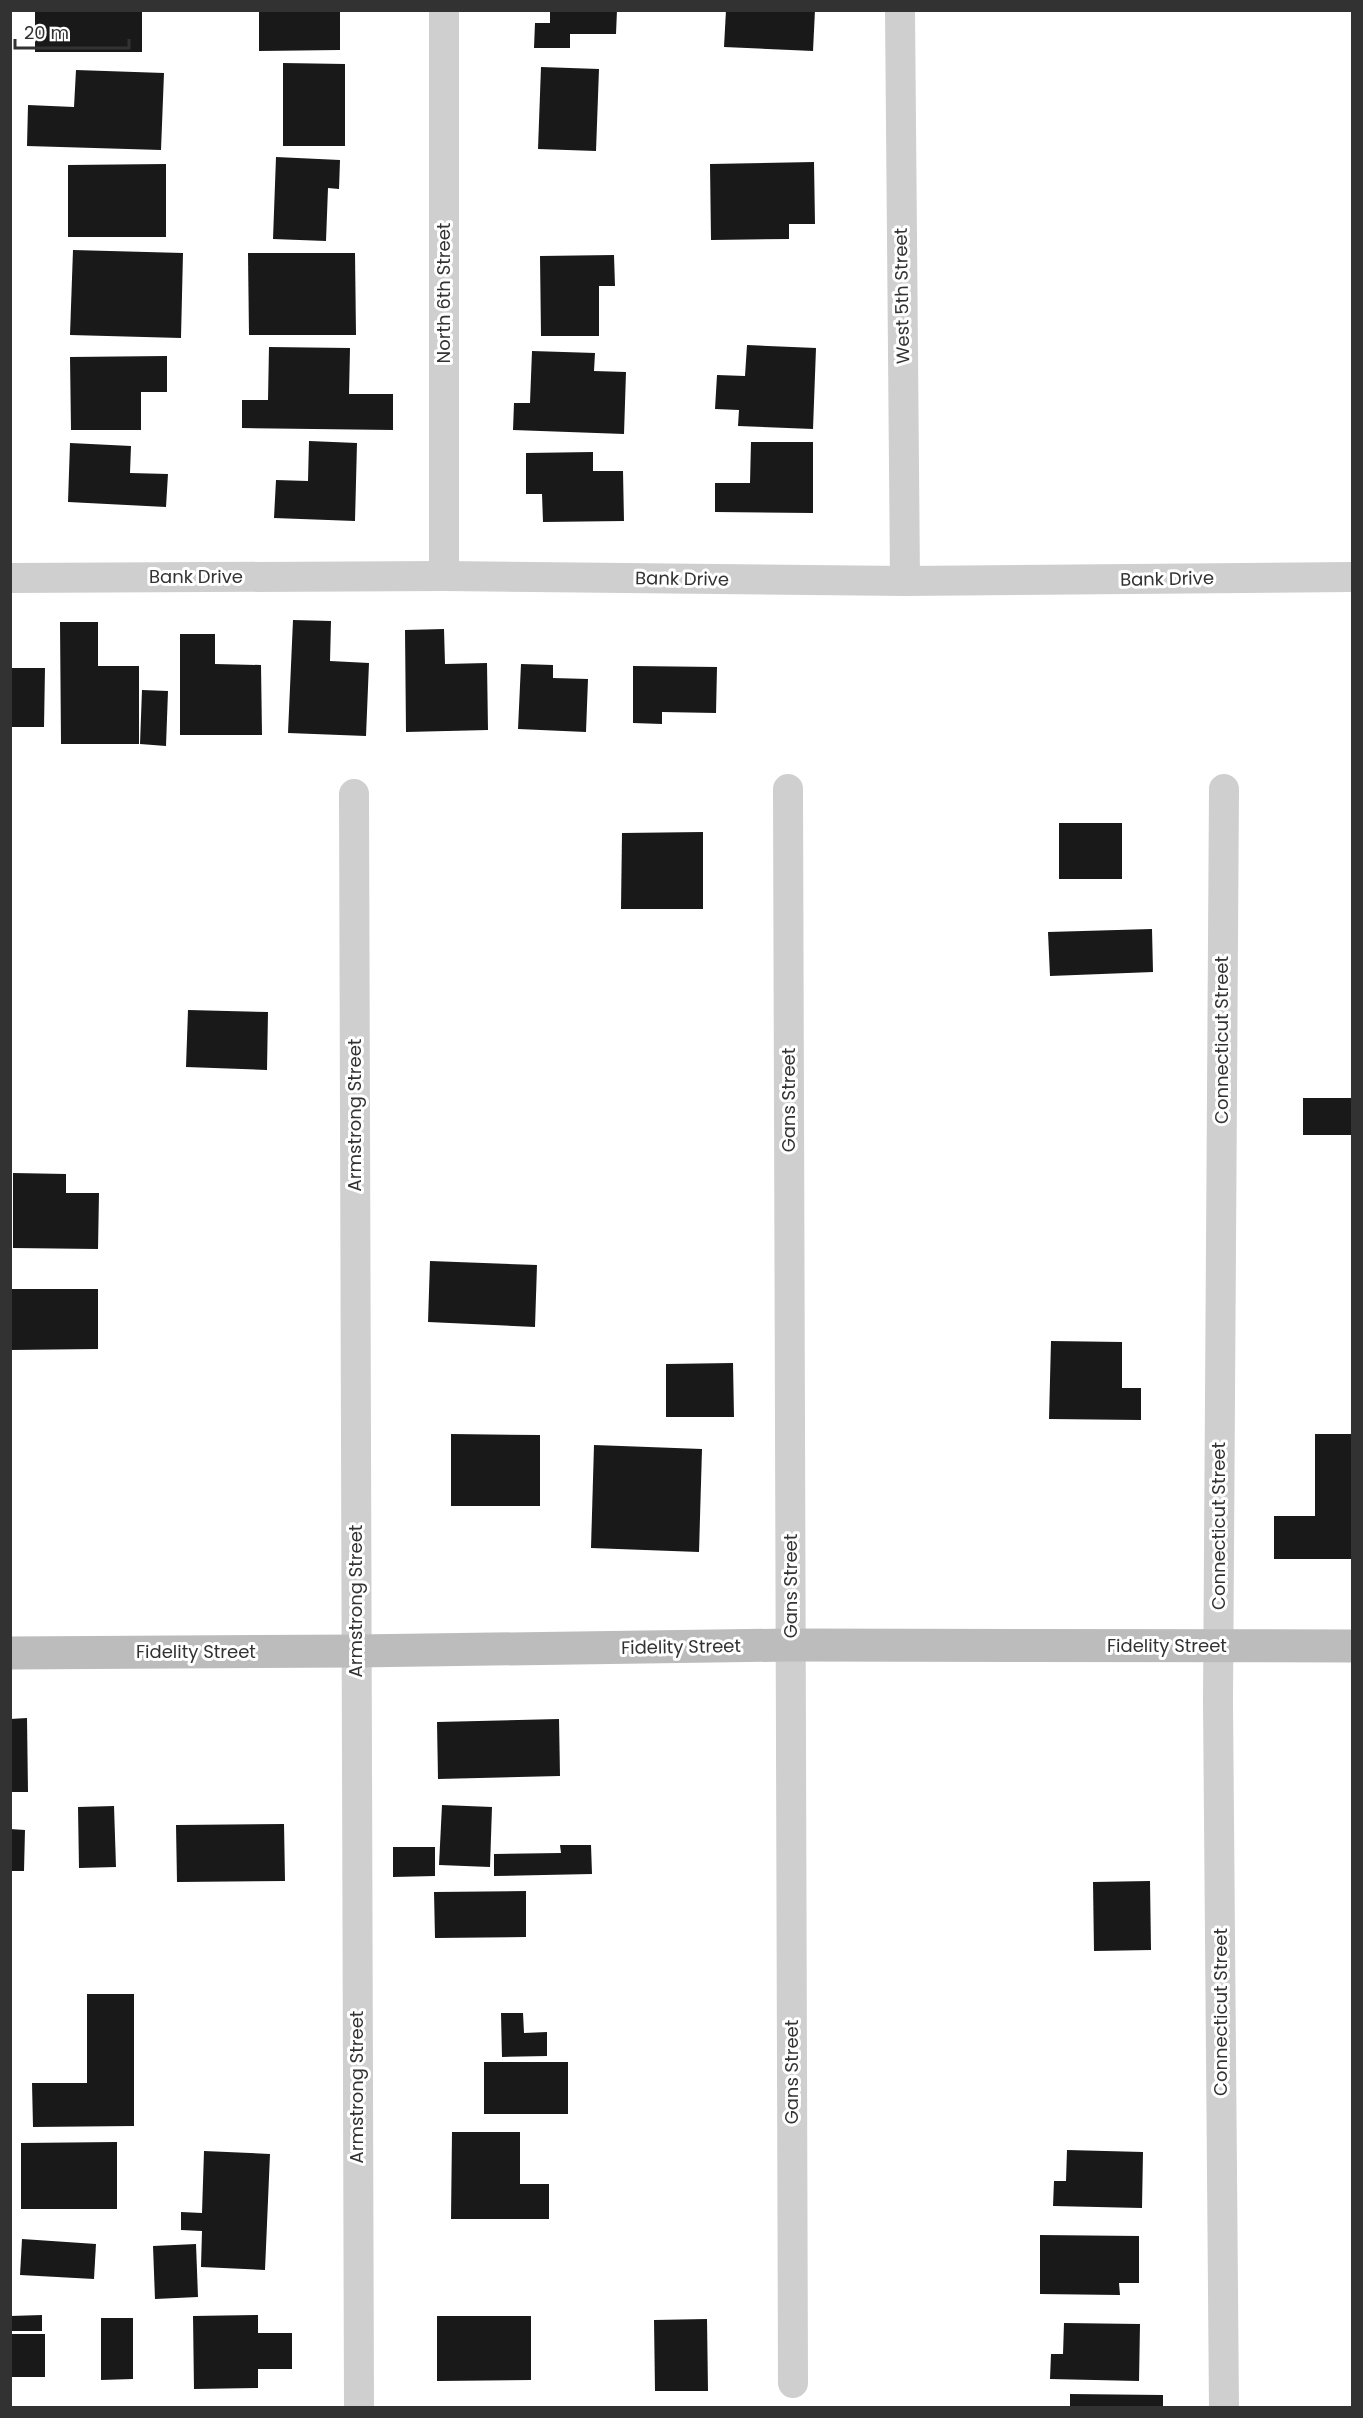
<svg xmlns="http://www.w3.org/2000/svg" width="1363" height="2418" font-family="Poppins,sans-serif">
<rect width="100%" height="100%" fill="#fff"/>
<g fill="#191919">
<polygon points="69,10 142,10 142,52 35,52 35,12 69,12"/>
<polygon points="259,10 340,10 340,50 259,51"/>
<polygon points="550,10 617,10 616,34 570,34 570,48 534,48 535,23 550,23"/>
<polygon points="726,10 815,10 813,51 724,47"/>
<polygon points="283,63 345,64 345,146 283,146"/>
<polygon points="541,67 599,69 596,151 538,149"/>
<polygon points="76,70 164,73 161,150 27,146 28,105 74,107"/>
<polygon points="276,157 340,160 339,189 328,188 326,241 273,239"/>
<polygon points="814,162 815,224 789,224 789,239 711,240 710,164"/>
<polygon points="166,164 166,237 68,237 68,165"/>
<polygon points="73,250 183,253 181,338 70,335"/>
<polygon points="248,253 355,253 356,335 249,335"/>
<polygon points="614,255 615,286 599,286 599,336 541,336 540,256"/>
<polygon points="747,345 816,348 813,429 738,426 739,410 715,409 717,375 745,376"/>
<polygon points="269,347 350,348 349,394 393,394 393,430 242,428 242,400 268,400"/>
<polygon points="532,351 595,353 594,371 626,372 624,434 513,430 514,403 530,403"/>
<polygon points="167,356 167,392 141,392 141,430 71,430 70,357"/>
<polygon points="309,441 357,443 355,521 274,518 276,480 308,481"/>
<polygon points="751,442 813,442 813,513 715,512 715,483 750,483"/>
<polygon points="70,443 131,446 130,473 168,474 166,507 68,502"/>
<polygon points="593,452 593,471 623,471 624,521 543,522 542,494 526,494 526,453"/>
<polygon points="293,620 331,621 330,661 369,663 366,736 288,733"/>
<polygon points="60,622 98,622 98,666 139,666 139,744 61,744"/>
<polygon points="444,629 445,664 487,663 488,730 406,732 405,630"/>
<polygon points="180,634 215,634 215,664 261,665 262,735 180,735"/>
<polygon points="521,664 553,665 553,678 588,679 586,732 518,729"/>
<polygon points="633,666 717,667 716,713 662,712 662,724 633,723"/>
<polygon points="10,668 45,668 44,727 10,727"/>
<polygon points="142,690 168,691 166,746 140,744"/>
<rect x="1059" y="823" width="63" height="56"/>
<polygon points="703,832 703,909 621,909 622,833"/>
<polygon points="1152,929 1153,972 1050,976 1048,932"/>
<polygon points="188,1010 268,1012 267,1070 186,1067"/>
<rect x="1303" y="1098" width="49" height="37"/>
<polygon points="13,1173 66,1174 66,1193 99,1193 98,1249 13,1248"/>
<polygon points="430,1261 537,1265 535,1327 428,1322"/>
<polygon points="10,1289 98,1289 98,1349 10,1350"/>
<polygon points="1051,1341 1122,1342 1122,1388 1141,1388 1141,1420 1049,1419"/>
<polygon points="733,1363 734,1417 666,1417 666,1364"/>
<polygon points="451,1434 540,1435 540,1506 451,1506"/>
<polygon points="1315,1434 1352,1434 1352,1559 1274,1559 1274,1516 1315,1516"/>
<polygon points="594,1445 702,1449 699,1552 591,1548"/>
<polygon points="27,1718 28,1792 10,1792 10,1719"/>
<polygon points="559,1719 560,1776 438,1779 437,1722"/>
<polygon points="442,1805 492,1807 490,1867 439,1865"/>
<polygon points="114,1806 116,1867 79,1868 78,1807"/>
<polygon points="284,1824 285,1881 177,1882 176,1825"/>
<polygon points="10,1829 25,1830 24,1871 10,1871"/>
<polygon points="560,1845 591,1845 592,1874 494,1876 494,1854 561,1853"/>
<polygon points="393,1847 435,1847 435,1876 393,1877"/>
<polygon points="1150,1881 1151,1950 1094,1951 1093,1882"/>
<polygon points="526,1891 526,1937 435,1938 434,1892"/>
<polygon points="87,1994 134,1994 134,2126 33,2127 32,2083 87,2083"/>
<polygon points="501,2013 523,2013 524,2033 547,2032 547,2056 502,2057"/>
<rect x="484" y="2062" width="84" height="52"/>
<polygon points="452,2132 520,2132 520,2184 549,2184 549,2219 451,2219"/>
<polygon points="117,2142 117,2209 21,2209 21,2143"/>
<polygon points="1067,2150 1143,2152 1142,2208 1053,2206 1054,2181 1066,2181"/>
<polygon points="204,2151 270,2154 265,2270 201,2267 202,2231 181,2230 181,2212 202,2213"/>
<polygon points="1040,2235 1139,2236 1139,2283 1119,2283 1120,2295 1040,2294"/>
<polygon points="22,2239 96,2244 94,2279 20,2275"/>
<polygon points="196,2244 198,2297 155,2299 153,2246"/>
<polygon points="42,2315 42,2331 10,2331 10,2316"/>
<polygon points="258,2315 258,2333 292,2333 292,2369 258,2369 258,2388 194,2389 193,2316"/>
<polygon points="437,2316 531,2316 531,2380 437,2381"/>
<polygon points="101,2318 133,2318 133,2379 101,2380"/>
<polygon points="707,2319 708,2391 655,2391 654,2320"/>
<polygon points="1064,2323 1140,2324 1139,2381 1050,2379 1051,2354 1063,2354"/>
<rect x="10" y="2334" width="35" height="43"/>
<polygon points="1070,2394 1163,2395 1163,2408 1070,2408"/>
</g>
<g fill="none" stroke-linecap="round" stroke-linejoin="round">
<g stroke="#cfcfcf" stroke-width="30">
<polyline points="900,10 905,581"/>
<polyline points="444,576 444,10"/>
<polyline points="10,578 444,576 905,581 1352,577"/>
<polyline points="788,789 793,2383"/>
<polyline points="354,794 359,2408"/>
<polyline points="1224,2408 1218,1702 1224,789"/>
</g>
<polyline stroke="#bcbcbc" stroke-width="33" points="10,1653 356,1651 790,1645 1352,1646"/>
</g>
<g text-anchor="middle" stroke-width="6" stroke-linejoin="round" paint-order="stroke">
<g font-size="18" fill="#323232" stroke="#fff">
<text transform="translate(444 293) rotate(-90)" y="6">North 6th Street</text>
<text transform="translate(902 296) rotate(-91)" y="6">West 5th Street</text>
<text x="196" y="583">Bank Drive</text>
<text transform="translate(682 579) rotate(1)" y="6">Bank Drive</text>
<text transform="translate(1167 579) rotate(-1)" y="6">Bank Drive</text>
<text transform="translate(1222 1040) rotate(-90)" y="6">Connecticut Street</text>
<text transform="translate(789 1100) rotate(-90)" y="6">Gans Street</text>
<text transform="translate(355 1115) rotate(-90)" y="6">Armstrong Street</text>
<text transform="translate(1219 1526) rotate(-90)" y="6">Connecticut Street</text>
<text transform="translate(791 1586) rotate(-90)" y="6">Gans Street</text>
<text transform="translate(356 1601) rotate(-90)" y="6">Armstrong Street</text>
<text x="1167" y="1652">Fidelity Street</text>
<text transform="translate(681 1647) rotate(-1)" y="6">Fidelity Street</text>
<text x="196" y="1658">Fidelity Street</text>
<text transform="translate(1221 2012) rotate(-90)" y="6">Connecticut Street</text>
<text transform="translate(792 2072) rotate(-90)" y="6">Gans Street</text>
<text transform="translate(357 2087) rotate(-90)" y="6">Armstrong Street</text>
</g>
</g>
<rect width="1363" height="2418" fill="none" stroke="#323232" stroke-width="24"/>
<path d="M15 39v9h114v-9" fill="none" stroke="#323232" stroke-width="3"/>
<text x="24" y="39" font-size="18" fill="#323232" stroke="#ffffff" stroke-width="4.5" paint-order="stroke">20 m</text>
</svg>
